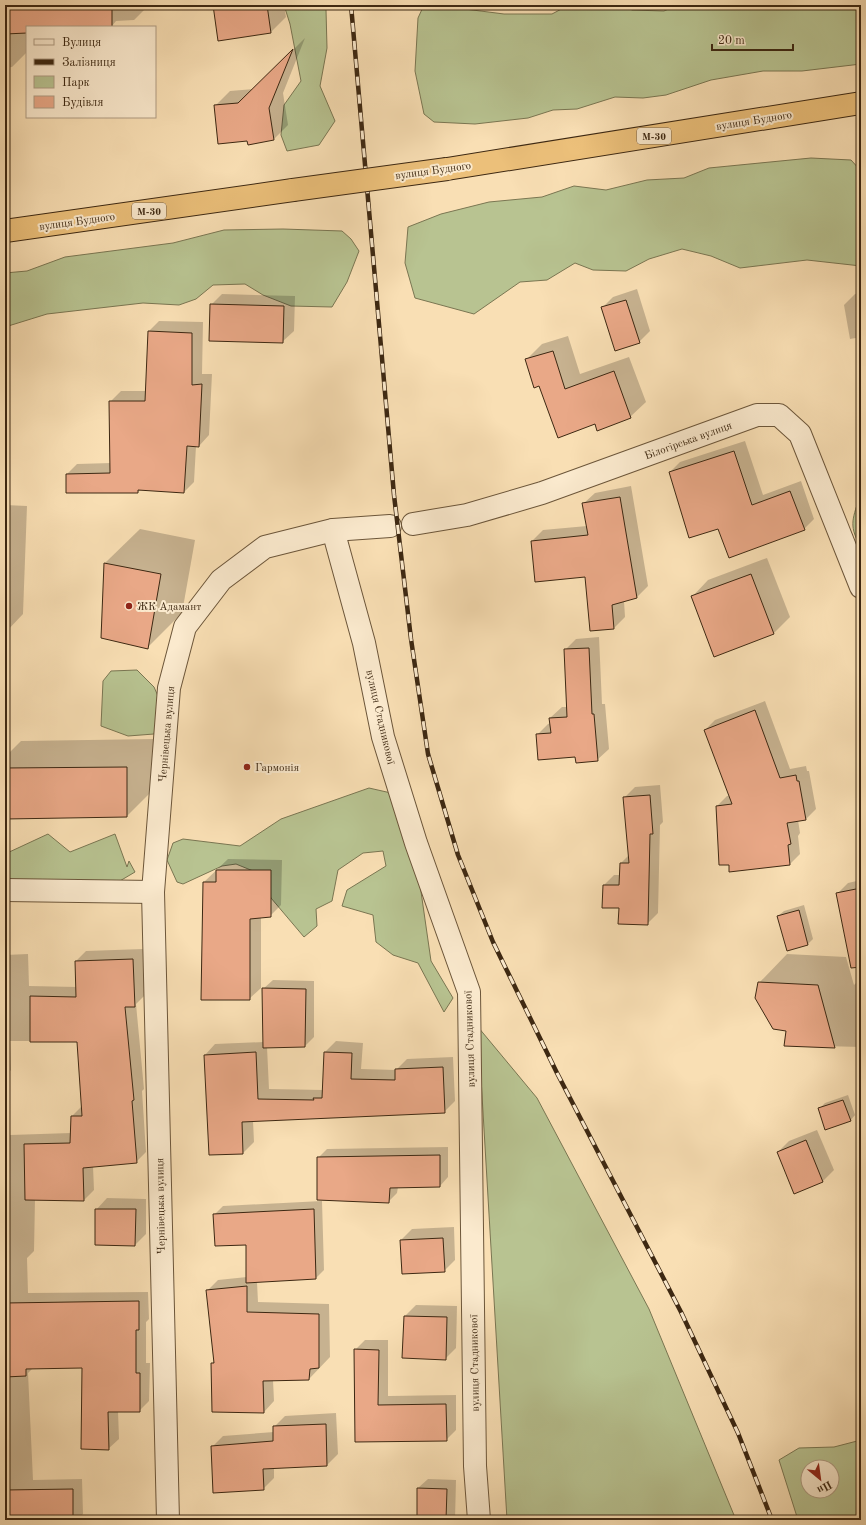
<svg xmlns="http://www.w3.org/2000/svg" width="866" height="1525" font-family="'Old Standard TT',serif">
<rect width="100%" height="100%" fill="#f9dfb4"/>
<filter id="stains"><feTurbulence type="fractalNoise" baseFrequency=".005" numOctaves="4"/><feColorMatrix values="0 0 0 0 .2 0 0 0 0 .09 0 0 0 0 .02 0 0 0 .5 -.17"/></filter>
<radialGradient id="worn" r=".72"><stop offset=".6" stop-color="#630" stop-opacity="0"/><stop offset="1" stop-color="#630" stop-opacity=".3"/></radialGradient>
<g fill="#b8c391" stroke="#7a7652" fill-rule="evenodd">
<polygon points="284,5 323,5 326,10 327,48 320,86 335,121 319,145 287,151 281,135 284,105 301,81 290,24"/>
<polygon points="424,5 445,5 449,7 504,14 552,14 569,5 623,5 632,10 664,11 677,5 861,5 861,64 802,71 763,71 711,80 666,95 643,98 615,97 577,109 553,110 528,118 475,124 434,122 424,114 415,71 418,18"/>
<polygon points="811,158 851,160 861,171 861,266 807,260 740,268 711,256 682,249 649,259 626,271 593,270 575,263 547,280 520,282 474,314 415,298 405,263 408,227 441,214 489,202 542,197 574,186 606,190 647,180 684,178 709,168"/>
<polygon points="283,229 342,231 351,239 359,251 347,282 332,307 291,306 263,295 245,284 213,285 196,299 179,305 143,303 47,314 5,327 5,273 27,271 65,257 173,243 224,230"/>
<path d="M859,499L861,500V547C849,527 852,520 859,499Z"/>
<polygon points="137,670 154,687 161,703 154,734 128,736 101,726 103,681 111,671"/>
<polygon points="369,788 391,793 416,857 431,961 453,998 444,1012 418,963 393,955 376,942 373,915 342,906 347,890 386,866 383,851 363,853 338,870 332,901 316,909 317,926 304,937 271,898 258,873 236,864 222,866 183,884 177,882 167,860 173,843 183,839 240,846 281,819"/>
<polygon points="48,834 70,852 115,834 127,867 129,861 135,872 113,885 5,887 5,854"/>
<polygon points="478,1027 537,1098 649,1309 736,1520 507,1520"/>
<path d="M861,1440V1520H798L779,1460L799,1448L834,1447ZM808,1467H832V1491H808Z"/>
</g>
<g fill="#0003">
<polygon points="5,5 149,5 134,20 116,21 112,26 27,27 27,52 12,67 5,68"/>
<polygon points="214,5 284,5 286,17 271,32"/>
<polygon points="305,38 283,93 288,125 274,139 248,140 215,106 230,91 254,89"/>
<polygon points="637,289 650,331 639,342 602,308 613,297"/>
<polygon points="861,293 861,337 850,339 844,305 855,294"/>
<polygon points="222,294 295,296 294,331 282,342 211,305"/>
<polygon points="159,321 203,322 202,374 212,374 209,435 199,446 196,446 194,482 184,492 141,490 138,492 67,474 77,464 111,463 110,402 121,391 146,391 149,331"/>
<polygon points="568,336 580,374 629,357 646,402 630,417 595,423 540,385 526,360 542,344"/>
<polygon points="745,441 763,495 801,481 814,519 804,529 719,528 670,472 680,462"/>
<polygon points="631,486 648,586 637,597 624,601 625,617 614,628 586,576 532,541 543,530 587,526 583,504 595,493"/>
<polygon points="5,505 27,506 23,614 5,633"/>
<polygon points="140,529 195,540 182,613 147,648 102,637 105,563"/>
<polygon points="767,558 790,617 774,633 692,597 708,580"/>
<polygon points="599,637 602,704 605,704 609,749 597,760 576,755 537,735 548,724 551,723 550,718 562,707 568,707 565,650 576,639"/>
<polygon points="765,701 790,769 806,766 807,771 809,771 816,809 806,819 798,820 800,833 798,836 800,854 790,864 730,871 717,806 727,796 730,796 705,730 715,720"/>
<polygon points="155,739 155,788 127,816 5,818 5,757 21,741"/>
<polygon points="660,785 663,822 660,825 658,913 647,924 620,907 604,885 614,875 620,875 621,863 629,855 624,798 635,787"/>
<polygon points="228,859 282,860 281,905 270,916 261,917 261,988 249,999 204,882"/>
<polygon points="861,880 861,931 837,894 848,883"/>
<polygon points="804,905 813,939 807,945 778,916 784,911"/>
<polygon points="143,949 145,995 136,1004 144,1089 142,1091 146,1152 136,1162 93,1166 94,1190 84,1200 35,1199 34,1251 27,1258 28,1293 148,1292 149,1319 146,1322 146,1363 150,1363 149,1401 139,1411 118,1411 119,1439 108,1449 83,1367 33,1368 28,1373 33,1480 82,1479 83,1514 77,1520 5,1520 5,1125 10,1125 10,1135 71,1133 72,1116 82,1106 78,1041 10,1041 11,1070 5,1076 5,955 28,954 29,986 77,987 76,961 86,951"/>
<polygon points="787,954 846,957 854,985 861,978 861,1047 785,1045 787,1030 759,983"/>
<polygon points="273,980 314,981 314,1037 305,1046 267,1047 269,1089 324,1090 325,1052 336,1041 363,1043 361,1069 396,1070 407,1059 453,1057 455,1101 444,1112 253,1121 254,1142 243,1153 205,1055 215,1044 264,1042 263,989"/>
<polygon points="848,1095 855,1115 850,1121 819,1109 825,1103"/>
<polygon points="817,1130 834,1170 823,1181 795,1193 778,1152 789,1141"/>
<polygon points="448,1147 448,1177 440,1186 398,1187 397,1193 388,1202 318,1158 327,1149"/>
<polygon points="107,1198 146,1199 146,1234 135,1245 96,1210"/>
<polygon points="322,1201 324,1270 316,1278 257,1282 258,1302 329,1304 330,1357 309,1379 273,1380 274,1401 264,1412 212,1364 214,1361 207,1291 218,1280 247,1277 247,1244 214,1215 223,1206"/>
<polygon points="454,1227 455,1260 444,1271 401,1240 412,1229"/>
<polygon points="416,1305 457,1306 456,1348 445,1359 405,1316"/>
<polygon points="365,1340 388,1340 388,1396 456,1395 456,1430 446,1440 356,1441 355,1350"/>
<polygon points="336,1413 338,1454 327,1465 274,1468 274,1478 263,1489 212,1447 223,1436 274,1432 274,1427 285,1416"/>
<polygon points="428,1479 456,1480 455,1520 417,1520 418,1488"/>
<polygon points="335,1515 336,1520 266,1520"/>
</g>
<g fill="#e9a887" stroke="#3d2812">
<polygon points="5,5 112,5 112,27 27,27 27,33 5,34"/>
<polygon points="213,5 267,5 271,33 218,41"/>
<polygon points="293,49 269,108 274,140 248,145 247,141 218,144 214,105 238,103"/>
<polygon points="626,300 640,343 615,351 601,307"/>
<polygon points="210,304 284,306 283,343 209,341"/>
<polygon points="148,331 192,333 192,385 202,384 199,447 187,446 184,493 138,490 138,493 66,493 66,474 110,473 109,401 145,401"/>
<polygon points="553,351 565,389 614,371 631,418 597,431 595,424 558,438 539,386 534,388 525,359"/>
<polygon points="734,451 752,505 790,491 805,530 729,558 718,529 689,538 669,472"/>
<polygon points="620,497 637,598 612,605 614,629 590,631 585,577 535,582 531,541 588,535 582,503"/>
<polygon points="104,563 161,574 148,649 101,638"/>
<polygon points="751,574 774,634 714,657 691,596"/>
<polygon points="589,648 592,714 594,714 598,761 576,763 575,757 538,760 536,734 551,733 549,718 567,717 564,649"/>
<polygon points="755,710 780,778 796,775 797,781 799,781 806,820 787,823 791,844 788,845 790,865 729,872 729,865 719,865 716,806 732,804 704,730"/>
<polygon points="127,767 127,817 5,819 5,768"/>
<polygon points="650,795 653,834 650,834 648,925 618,924 619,908 602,908 603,885 619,885 620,863 629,863 623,797"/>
<polygon points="216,870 271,870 271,917 250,919 250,1000 201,1000 203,882 216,882"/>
<polygon points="861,888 861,967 851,968 836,893"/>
<polygon points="799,910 808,945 787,951 777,916"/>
<polygon points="133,959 135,1007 125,1007 134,1100 132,1101 137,1163 83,1168 84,1201 25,1200 24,1144 70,1143 71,1116 82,1116 77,1042 30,1042 30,996 76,997 75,961"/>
<polygon points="758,982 818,985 835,1048 784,1046 786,1031 773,1029 755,998"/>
<polygon points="262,988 306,989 305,1047 263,1048"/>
<polygon points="256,1052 258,1099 314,1100 313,1098 322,1098 324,1052 352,1053 351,1079 395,1080 395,1069 443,1067 445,1113 242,1122 243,1154 209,1155 204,1055"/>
<polygon points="843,1100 851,1121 825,1130 818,1108"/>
<polygon points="806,1140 823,1182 794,1194 777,1152"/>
<polygon points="440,1155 440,1187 390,1188 389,1203 317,1200 317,1157"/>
<polygon points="95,1209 136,1209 135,1246 95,1245"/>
<polygon points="314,1209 316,1279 246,1283 246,1245 215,1246 213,1214"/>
<polygon points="443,1238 445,1272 402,1274 400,1240"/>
<polygon points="247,1286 247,1312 319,1314 319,1368 310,1369 309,1380 263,1381 264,1413 212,1412 211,1363 214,1363 206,1290"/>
<polygon points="139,1301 139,1330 136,1330 136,1373 140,1373 140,1412 108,1412 109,1450 81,1449 82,1368 26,1369 26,1376 5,1377 5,1303"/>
<polygon points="404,1316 447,1317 446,1360 402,1358"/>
<polygon points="354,1349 379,1350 378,1405 446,1404 447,1441 355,1442"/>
<polygon points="326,1424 327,1466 263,1469 264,1490 213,1493 211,1446 273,1441 273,1426"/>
<polygon points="417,1488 447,1489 446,1520 417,1520"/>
<polygon points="73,1489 73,1520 5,1520 5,1490"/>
</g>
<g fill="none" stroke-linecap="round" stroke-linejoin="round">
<defs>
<g id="minor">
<polyline points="413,524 467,515 542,493 757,415 779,415 800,434 861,587"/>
<polyline points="333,530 364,643 383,737 416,843 469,992 475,1466 479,1520"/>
<polyline points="5,890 153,892 169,688 185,627 221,580 265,547 333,530 390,526"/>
<polyline points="153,892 168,1520"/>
</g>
<g id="trunk">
<polyline points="447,169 861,103"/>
<polyline points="5,231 293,190"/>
</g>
</defs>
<use href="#minor" stroke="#6c563a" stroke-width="24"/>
<use href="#trunk" stroke="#3d2812" stroke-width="24"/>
<use href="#minor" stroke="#fbeace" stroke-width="22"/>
<use href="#trunk" stroke="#ecc07a" stroke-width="22"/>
<defs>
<polyline id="rail" points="351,5 394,495 411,639 428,754 458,855 493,942 557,1073 681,1312 738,1433 772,1520"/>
</defs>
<use href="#rail" stroke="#3d2812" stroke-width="4.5"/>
<use href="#rail" stroke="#fbeace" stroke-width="3" stroke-dasharray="9" stroke-linecap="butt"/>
<defs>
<polyline id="trunk-bridge" points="293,190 447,169"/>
</defs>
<use href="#trunk-bridge" stroke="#3d2812" stroke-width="24" stroke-linecap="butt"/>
<use href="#trunk-bridge" stroke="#ecc07a" stroke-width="22"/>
</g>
<g fill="#8f2418" stroke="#fbeace" stroke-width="1.5">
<circle cx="129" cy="606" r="4"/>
<circle cx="247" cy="767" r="4"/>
</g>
<g text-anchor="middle" stroke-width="4" stroke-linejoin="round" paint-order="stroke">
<g fill="#fbeace" stroke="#76624a" stroke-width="1">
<rect x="637" y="128" width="34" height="16" rx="3"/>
<rect x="132" y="203" width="34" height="16" rx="3"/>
</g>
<g font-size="10" font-weight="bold" fill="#3d2812">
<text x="654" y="140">М-30</text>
<text x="149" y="215">М-30</text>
</g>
<g font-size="11" fill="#3d2812" stroke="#fbeace">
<text transform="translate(754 120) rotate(-9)" y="4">вулиця Будного</text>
<text transform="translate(433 170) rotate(-8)" y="4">вулиця Будного</text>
<text transform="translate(77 221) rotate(-8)" y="4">вулиця Будного</text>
<text transform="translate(688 440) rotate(-20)" y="4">Білогірська вулиця</text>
<text transform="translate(381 717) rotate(77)" y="4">вулиця Стадникової</text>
<text transform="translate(166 734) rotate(-85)" y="4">Чернівецька вулиця</text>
<text transform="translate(469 1039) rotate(-92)" y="4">вулиця Стадникової</text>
<text transform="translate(160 1206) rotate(-91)" y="4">Чернівецька вулиця</text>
<text transform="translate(474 1363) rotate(-91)" y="4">вулиця Стадникової</text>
</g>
<g font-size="11" fill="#3d2812" stroke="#fbeace" text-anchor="start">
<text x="137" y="610">ЖК Адамант</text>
<text x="255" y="771">Гармонія</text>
</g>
</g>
<rect width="866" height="1525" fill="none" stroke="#f9dfb4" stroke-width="20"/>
<rect x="6" y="6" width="854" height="1513" fill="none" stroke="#3d2812" stroke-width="2"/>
<rect x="10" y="10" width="846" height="1505" fill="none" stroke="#3d2812"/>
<rect x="26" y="26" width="130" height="92" fill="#fbeace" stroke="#af9c83"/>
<rect x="34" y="39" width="20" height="6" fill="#fbeace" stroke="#af9c83"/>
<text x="62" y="46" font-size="12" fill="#3d2812">Вулиця</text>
<rect x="34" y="59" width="20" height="6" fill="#3d2812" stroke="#af9c83"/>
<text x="62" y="66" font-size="12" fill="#3d2812">Залізниця</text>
<rect x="34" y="76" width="20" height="12" fill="#b8c391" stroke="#af9c83"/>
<text x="62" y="86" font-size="12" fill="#3d2812">Парк</text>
<rect x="34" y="96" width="20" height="12" fill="#e9a887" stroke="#af9c83"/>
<text x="62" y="106" font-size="12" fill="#3d2812">Будівля</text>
<g transform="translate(820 1479) rotate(151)"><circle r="19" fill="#fbeace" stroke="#af9c83"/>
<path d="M0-3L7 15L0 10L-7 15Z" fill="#8f2418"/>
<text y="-6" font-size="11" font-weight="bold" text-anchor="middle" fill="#3d2812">Пн</text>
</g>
<path d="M712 44v6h81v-6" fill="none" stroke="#3d2812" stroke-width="2"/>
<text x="718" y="44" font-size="12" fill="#3d2812" stroke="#fbeace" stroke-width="3" paint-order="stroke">20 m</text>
<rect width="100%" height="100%" filter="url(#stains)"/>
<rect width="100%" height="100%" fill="url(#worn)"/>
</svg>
